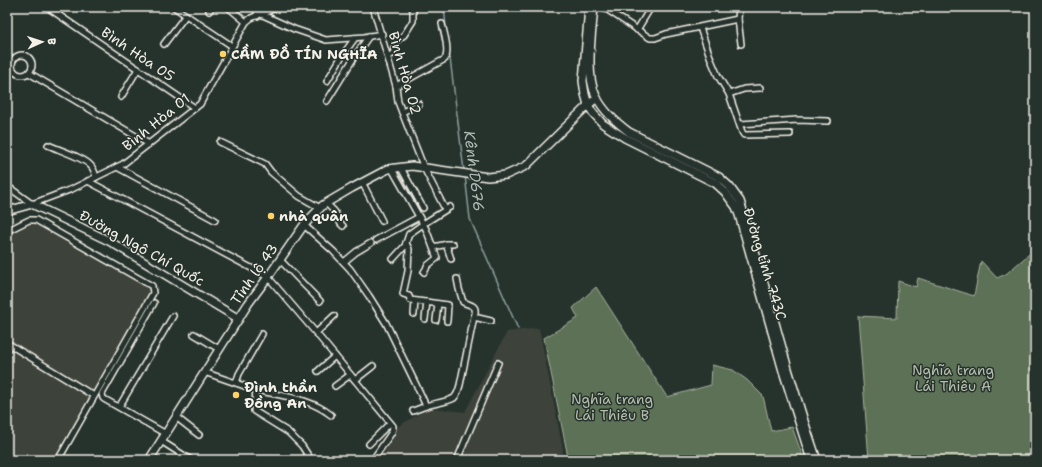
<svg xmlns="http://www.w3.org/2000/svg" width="1042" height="467" font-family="'Shantell Sans',sans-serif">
<rect width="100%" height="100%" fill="#26332d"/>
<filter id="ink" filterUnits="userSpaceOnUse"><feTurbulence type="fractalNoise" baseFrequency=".025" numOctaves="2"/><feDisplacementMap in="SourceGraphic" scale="8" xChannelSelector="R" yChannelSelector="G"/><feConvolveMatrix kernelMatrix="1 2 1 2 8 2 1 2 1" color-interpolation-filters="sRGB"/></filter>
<g filter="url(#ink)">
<g fill="#3d433b">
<polygon points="32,215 159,287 63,460 7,460 7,225 22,218"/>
<polygon points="539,328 563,450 561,460 374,460 397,427 429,408 465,412 507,332"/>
</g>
<g fill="#5c7154" stroke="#a8b19e">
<polygon points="1035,249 1035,460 869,460 858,316 897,318 898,281 916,287 918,278 974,296 981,261 997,278 1006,274"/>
<polygon points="596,287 667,397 711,385 712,365 733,370 747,380 763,396 771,431 792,427 804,460 566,460 567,452 544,338 578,318 573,308"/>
</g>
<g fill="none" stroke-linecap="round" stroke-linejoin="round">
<g stroke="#8c9e9e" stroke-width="1.5">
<polyline points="444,7 447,36"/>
<polyline points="449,50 464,171"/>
<polyline points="465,175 470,219 518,329"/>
</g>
<defs>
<g id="street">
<polyline points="47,7 195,108"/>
<polyline points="174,7 232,46"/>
<polyline points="228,7 246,22"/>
<polyline points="373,7 396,86 398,102 424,168 444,207"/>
<polyline points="603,7 650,38 655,38 666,34 738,19"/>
<polyline points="739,7 738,19 741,44"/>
<polyline points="209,11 212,7"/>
<polyline points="57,13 61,7"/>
<polyline points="261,14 294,29 326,40 364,37 382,34"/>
<polyline points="257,16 258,7"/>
<polyline points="700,28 712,62 718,76 729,94 742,132 744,135 790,134"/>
<polyline points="637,30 651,7"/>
<polyline points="164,44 186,15"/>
<circle cx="22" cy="65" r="10"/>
<polyline points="388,56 393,54 396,41 404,35 413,21 413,11 412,7"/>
<polyline points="29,73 149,144"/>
<polyline points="327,81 342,56 355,38"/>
<path d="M396,86L445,59C450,51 444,33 442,24"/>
<polyline points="729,94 744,89 760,88"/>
<polyline points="121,97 138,69"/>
<polyline points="327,101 355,56 369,36"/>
<polyline points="402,112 419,104"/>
<polyline points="740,124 797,120 828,121"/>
<polyline points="220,142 265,164 271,172 299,196 320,208"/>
<path d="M48,145C59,150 85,158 91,166C94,169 95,173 96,177"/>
<polyline points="117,167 215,220"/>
<polyline points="401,168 423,208"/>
<polyline points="392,169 426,229 437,258 427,266 426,269 424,272"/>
<polyline points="88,181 268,277 316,333 393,426 392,432 374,458"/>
<polyline points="362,182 382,221"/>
<polyline points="7,186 32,204 72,189 123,164 200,104 246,22 251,18 278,7"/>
<polyline points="326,203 334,211 341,224 343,226"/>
<path d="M304,225L333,251L350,269L369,296L386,323L421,395L426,406C432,404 450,401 454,398C457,395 459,389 460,385L474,317L491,321"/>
<polyline points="7,231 29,220 36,220 152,286 153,293 58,460"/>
<polyline points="376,240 419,217"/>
<polyline points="406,243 409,249 408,271 403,294 409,296 410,300 448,305 447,321"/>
<polyline points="446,244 451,259"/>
<polyline points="433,247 448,244 453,244"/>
<polyline points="393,259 405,246 409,234 423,224 450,207"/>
<polyline points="280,260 320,301"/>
<polyline points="344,262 356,252 371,243"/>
<path d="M457,279L459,289L463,302C472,306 478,305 474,317"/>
<polyline points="154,303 102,394 103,398 104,399 166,434"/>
<polyline points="414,314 415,301"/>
<polyline points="425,319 427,302"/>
<polyline points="436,320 438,304"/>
<polyline points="316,333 334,316"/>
<polyline points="194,334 219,349"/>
<polyline points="7,343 94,396"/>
<polyline points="318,371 335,356"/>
<polyline points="204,372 256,390 254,411 288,432 302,446 311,460"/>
<polyline points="355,380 373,366"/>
<polyline points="236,383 239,374 262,334"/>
<polyline points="335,386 350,375"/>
<path d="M256,390C281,396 310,398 331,415"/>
<polyline points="119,407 173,316"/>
<polyline points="413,411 426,406"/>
<polyline points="176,417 199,435"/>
<polyline points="161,441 191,460"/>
<polyline points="369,444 390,423"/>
<polyline points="457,460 498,363"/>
</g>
<g id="secondary">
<polyline points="589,7 583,81 585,94 588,105 593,113 603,124 625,138 715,183 725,192 730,199 736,207 739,215 745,236 783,371 811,460"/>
<path d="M594,7C592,32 585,74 596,96C603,111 616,122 629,132L719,177L729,186L740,201L749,230L788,369L804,421L817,460"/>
<polyline points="7,211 32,204 109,241 239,319"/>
<polyline points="149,460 248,304 268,277 304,225 323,205 352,188 388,169 412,166 488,177 506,175 526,166 588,105 597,98"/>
</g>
</defs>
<use href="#street" stroke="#f4f1e8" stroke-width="8"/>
<use href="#secondary" stroke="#f4f1e8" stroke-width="10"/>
<use href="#street" stroke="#26332d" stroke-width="5"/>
<use href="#secondary" stroke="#26332d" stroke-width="7"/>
</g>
</g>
<g fill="#ffd166" stroke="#26332d" stroke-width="1.5">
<circle cx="223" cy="54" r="4"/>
<circle cx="271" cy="216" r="4"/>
<circle cx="236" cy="395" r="4"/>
</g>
<g text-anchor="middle" stroke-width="3" stroke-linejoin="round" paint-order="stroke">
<g font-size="14" fill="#f4f1e8" stroke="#26332d">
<text transform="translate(138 54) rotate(34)" y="5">Bình Hòa 05</text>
<text transform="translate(405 73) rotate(74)" y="5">Bình Hòa 02</text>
<text transform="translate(156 122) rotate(-39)" y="5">Bình Hòa 01</text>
<text transform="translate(142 248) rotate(29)" y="5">Đường Ngô Chí Quốc</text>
<text transform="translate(765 264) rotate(73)" y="5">Đường tỉnh 743C</text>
<text transform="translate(254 274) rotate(-55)" y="5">Tỉnh lộ 43</text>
</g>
<g font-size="14" font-weight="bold" fill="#f4f1e8" stroke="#26332d" text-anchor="start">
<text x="231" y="59">CẦM ĐỒ TÍN NGHĨA</text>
<text x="279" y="221">nhà quân</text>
<text x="244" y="392">Đình thần<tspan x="244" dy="16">Đồng An</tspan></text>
</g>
<g font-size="14" fill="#b7bead" stroke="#26332d">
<text x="953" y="375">Nghĩa trang<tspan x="953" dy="16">Lái Thiêu A</tspan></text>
<text x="612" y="404">Nghĩa trang<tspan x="612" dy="16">Lái Thiêu B</tspan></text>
</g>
<g font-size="15" font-style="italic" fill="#afb9b7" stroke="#26332d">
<text transform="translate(474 171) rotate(83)" y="5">Kênh D676</text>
</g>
</g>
<rect width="1042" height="467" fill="none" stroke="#26332d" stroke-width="24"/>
<rect x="12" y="12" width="1018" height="443" fill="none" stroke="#f4f1e8" stroke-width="1.5" filter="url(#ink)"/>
<g transform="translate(42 42) rotate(87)" stroke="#26332d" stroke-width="3" paint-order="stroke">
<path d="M0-3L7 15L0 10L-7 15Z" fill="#f4f1e8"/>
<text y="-6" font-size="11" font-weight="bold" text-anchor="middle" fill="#f4f1e8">B</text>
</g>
</svg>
